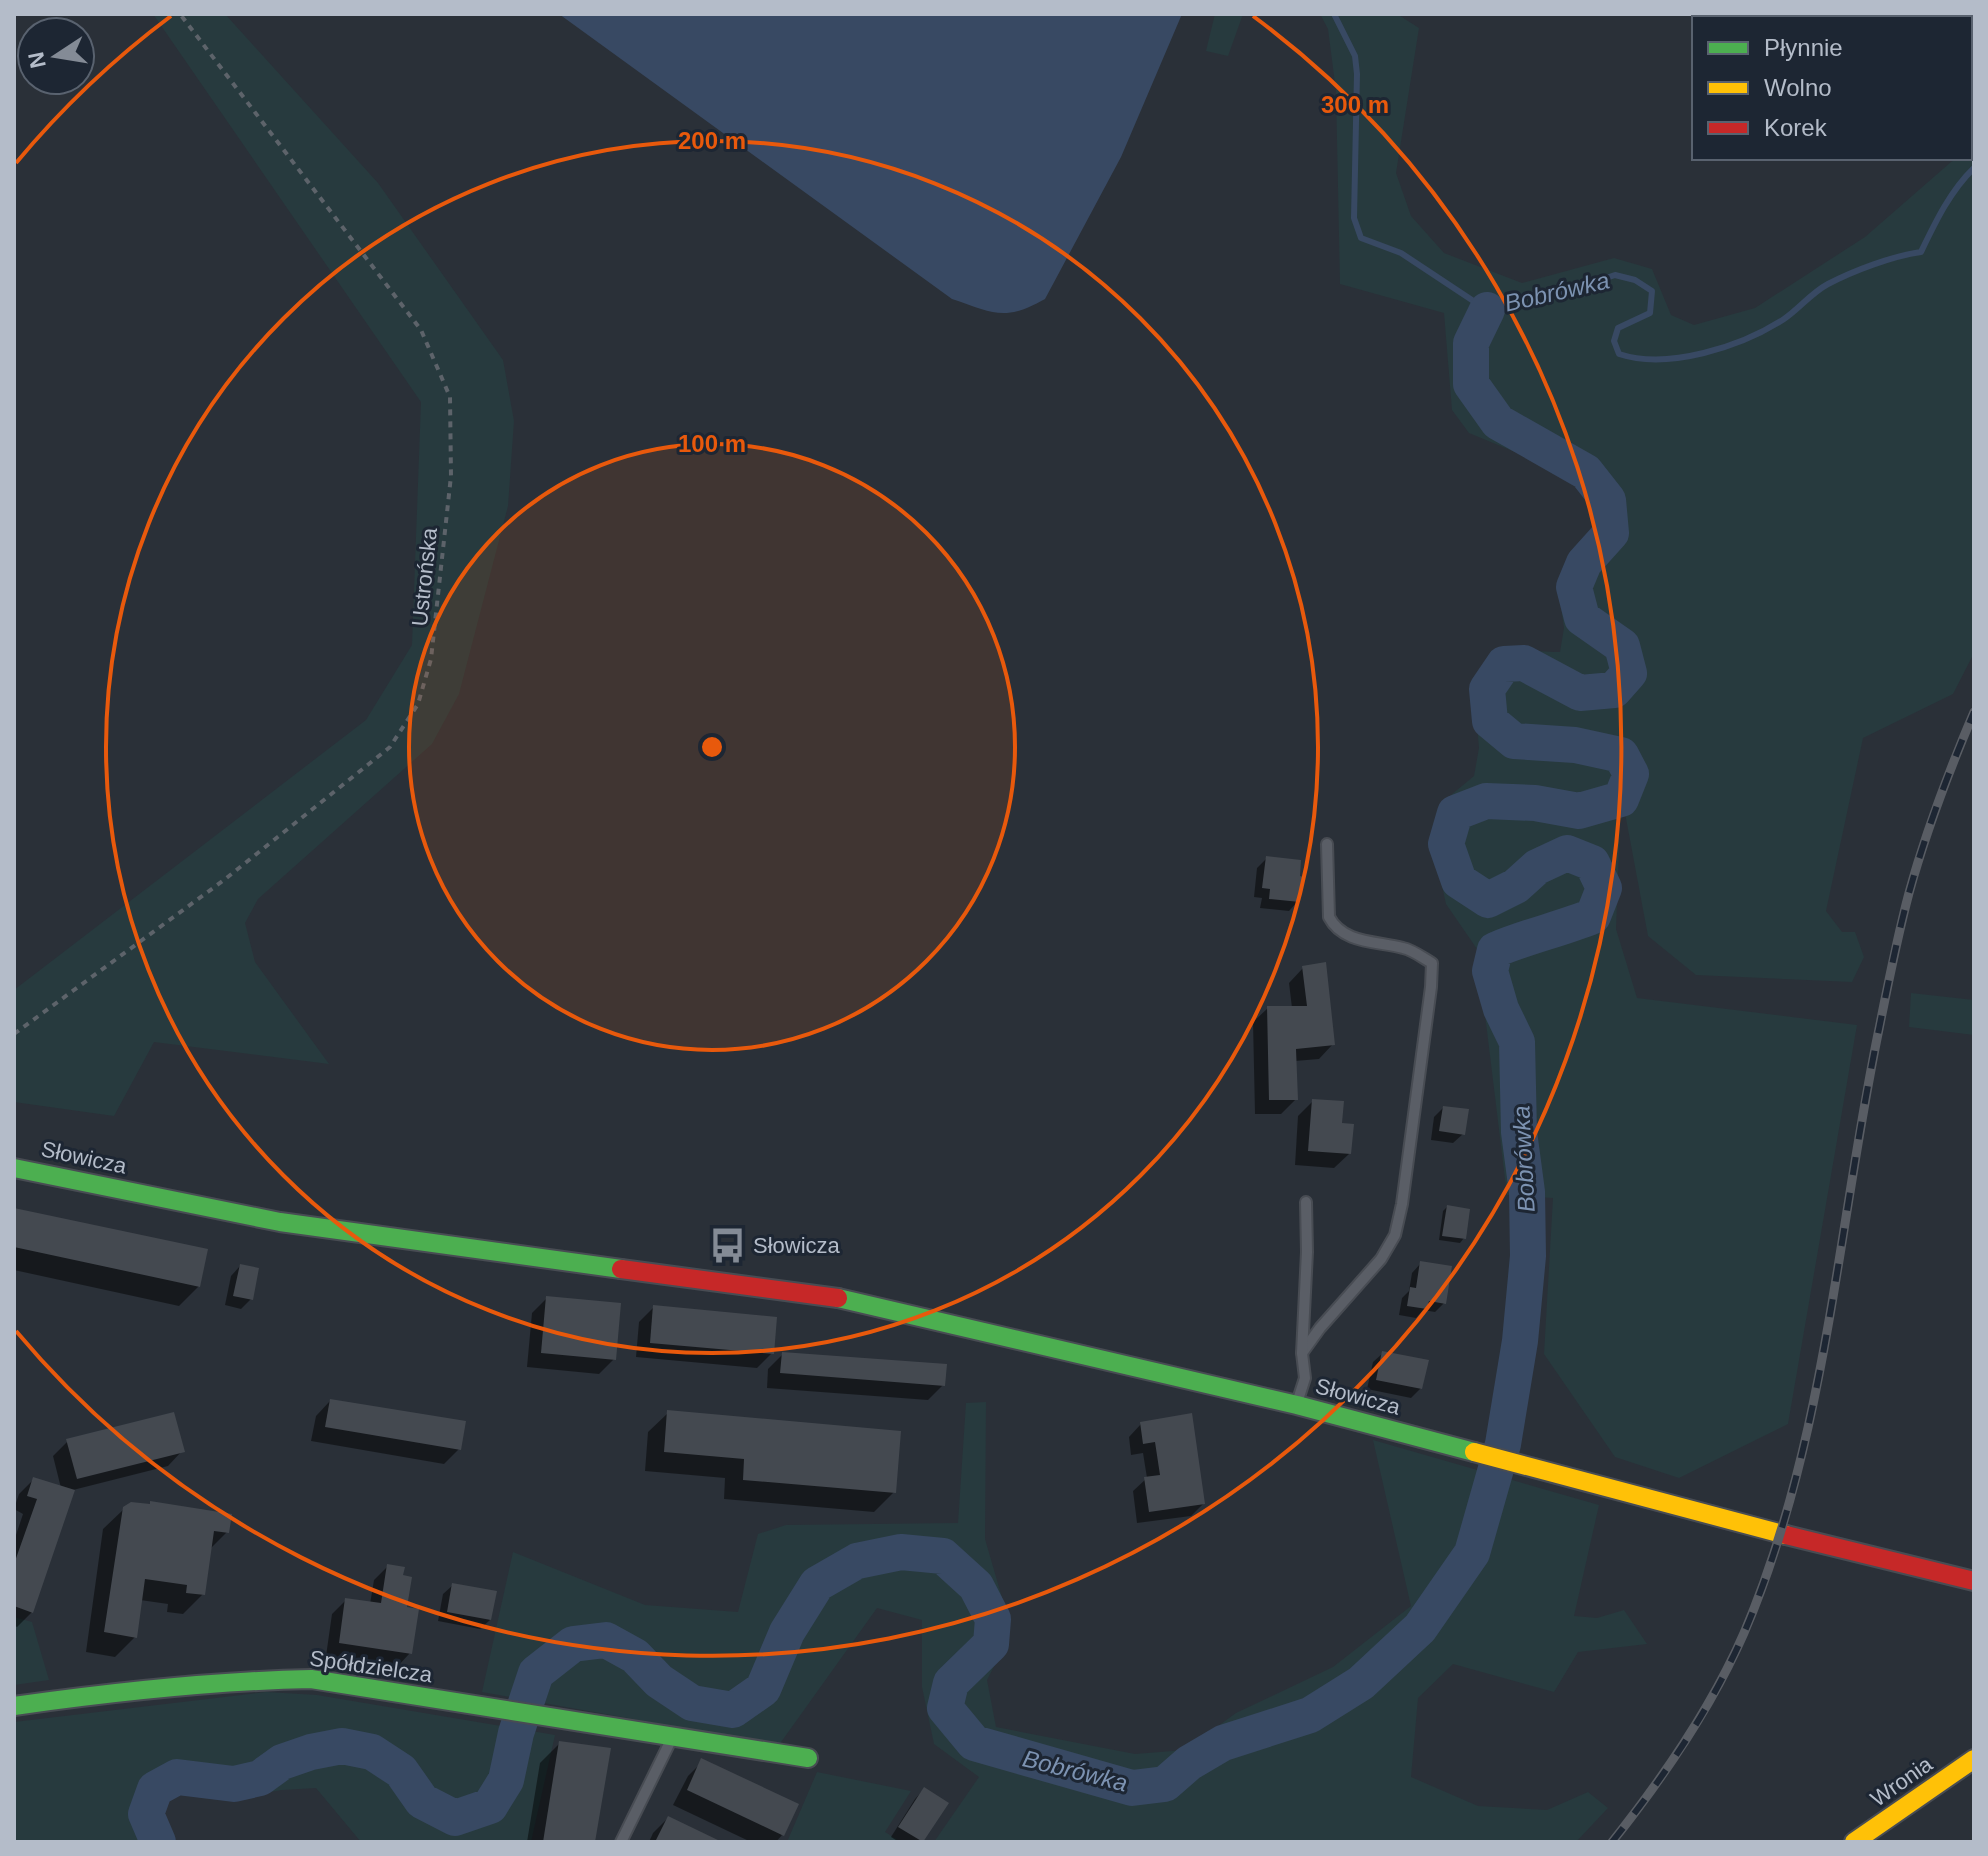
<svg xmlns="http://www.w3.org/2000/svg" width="1988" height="1856" font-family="Arial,sans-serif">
<rect width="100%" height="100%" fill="#2a3038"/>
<g fill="#273a3e">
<polygon points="153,14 225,14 378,183 503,360 514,421 508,506 459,694 432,744 258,899 245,923 255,962 329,1064 154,1042 114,1116 14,1102 14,990 366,720 412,645 421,402"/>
<polygon points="1215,14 1243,14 1228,56 1206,51"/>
<path d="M1320,14H1397L1419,28L1396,173L1411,216L1444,253L1522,283L1614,258L1652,269L1671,315L1694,325L1755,308L1865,237L1951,162L1958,158H1970V150L1974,147V653L1953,694L1863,738L1826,911L1842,932H1855L1864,957L1852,982L1696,975L1648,936L1625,813L1620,821L1616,929L1637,998L1857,1025L1788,1424L1679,1478L1615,1457L1544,1354L1553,1198L1507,1195L1477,949L1446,904L1431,836L1439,805L1474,776L1479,748L1473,678C1505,640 1516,652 1560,652L1564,628L1560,600L1567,571L1599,531L1596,504L1581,479L1469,433L1452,410L1444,313L1340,284L1336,91L1328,29Z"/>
<polygon points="1911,993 1974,1000 1974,1035 1909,1027"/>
<polygon points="986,1402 985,1539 1007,1615 1004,1647 987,1680 996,1727 1135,1754 1185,1750 1236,1713 1333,1667 1411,1606 1373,1440 1599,1505 1574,1616 1597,1618 1624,1610 1647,1644 1578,1652 1554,1692 1453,1664 1418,1698 1411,1777 1478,1806 1547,1810 1588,1792 1608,1808 1576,1842 934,1842 979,1777 934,1744 922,1687 922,1620 877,1608 779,1745 482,1692 513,1552 645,1605 738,1612 758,1534 786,1525 958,1523 966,1403"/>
<polygon points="14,1617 32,1622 49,1680 14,1685"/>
<polygon points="266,1692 317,1695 555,1735 531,1842 361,1842 316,1788 282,1790 230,1799 174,1793 161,1803 160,1826 171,1842 14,1842 14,1722"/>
<polygon points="817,1772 911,1791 885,1832 901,1842 787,1842"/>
</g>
<path fill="#384963" d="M559,14H1182L1121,157L1045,299C1004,322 994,313 952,299Z"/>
<g fill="#0007">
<polygon points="1267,858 1298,901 1289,911 1260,908 1262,898 1254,897 1257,868"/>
<polygon points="1303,968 1333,1044 1319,1059 1295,1061 1296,1099 1281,1114 1255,1114 1253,1022 1268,1008 1292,1008 1289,983"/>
<polygon points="1313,1101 1340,1125 1349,1154 1334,1168 1295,1165 1298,1116"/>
<polygon points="1443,1108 1463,1134 1453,1143 1431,1140 1434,1117"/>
<polygon points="1447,1207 1464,1238 1460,1243 1439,1240 1443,1211"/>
<polygon points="14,1210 199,1286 179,1306 14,1270"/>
<polygon points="1421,1263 1444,1303 1435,1312 1423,1310 1416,1318 1399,1315 1402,1298 1409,1291 1412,1273"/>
<polygon points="240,1266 251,1299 241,1309 225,1305 231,1276"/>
<polygon points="547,1298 614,1359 599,1374 527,1367 532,1313"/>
<polygon points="654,1307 772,1353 757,1368 636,1357 639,1322"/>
<polygon points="1383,1353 1421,1388 1411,1398 1367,1389 1373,1362"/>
<polygon points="783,1354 943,1385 928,1400 767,1388 768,1369"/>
<polygon points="330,1401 459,1449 444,1464 311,1441 316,1416"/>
<polygon points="668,1413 894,1492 874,1512 724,1499 725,1478 645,1471 648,1432"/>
<polygon points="1141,1424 1203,1504 1191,1516 1137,1523 1133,1491 1147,1478 1143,1453 1131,1455 1129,1437"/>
<polygon points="68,1441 182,1451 168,1466 73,1490 32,1612 17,1627 14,1625 14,1541 23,1514 14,1509 19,1494 34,1479 61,1488 53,1456"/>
<polygon points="124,1509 227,1532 209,1550 203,1594 183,1614 167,1612 168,1604 140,1600 135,1637 115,1657 86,1652 103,1529"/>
<polygon points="388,1566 405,1609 410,1653 397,1667 326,1656 332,1614 346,1600 370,1604 374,1580"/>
<polygon points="453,1585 490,1620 480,1629 438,1621 443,1594"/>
<polygon points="560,1743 593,1842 527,1842 540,1763"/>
<polygon points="703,1761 782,1835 776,1842 751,1842 673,1805 688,1776"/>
<polygon points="924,1789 946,1803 922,1842 899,1842 891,1837 915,1799"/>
<polygon points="668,1818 717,1842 649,1842 653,1833"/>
</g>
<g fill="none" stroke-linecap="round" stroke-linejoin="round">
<path stroke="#384963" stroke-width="6" d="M1334,14L1355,56L1357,74L1354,218L1361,238L1401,253L1487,310L1527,295L1564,292L1615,275L1635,280L1652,291L1650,313L1618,328L1614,341L1619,354C1668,370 1741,347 1784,319C1799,309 1811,293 1828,284C1853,271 1892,256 1921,252C1935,223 1950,191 1974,168"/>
<path stroke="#384963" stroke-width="36" d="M158,1842L146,1814L155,1789L177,1777L234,1784L260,1778L282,1762L311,1752L342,1746L372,1752L401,1771L422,1801L455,1818L490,1806L506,1780L516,1733L536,1673L573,1644L606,1640L635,1656L659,1681L692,1703L733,1710L763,1689L787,1632L817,1584L857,1561L901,1552L943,1556L976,1586L993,1619L991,1644L951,1683L945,1708L974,1743L1132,1788L1165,1784L1189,1763L1223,1743L1310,1715L1361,1683L1420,1628L1472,1553L1503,1444L1520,1341L1528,1256L1527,1192L1519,1132L1517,1042L1501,1009L1490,971L1495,950C1528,936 1561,929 1593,916L1604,888L1592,863L1567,853L1537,867L1516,886L1488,900L1459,881L1446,844L1455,813L1486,801L1535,803L1579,811L1621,799L1631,774L1621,755L1575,745L1514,741L1490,721L1487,689L1504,664L1524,663L1580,693L1614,690L1629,673L1622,646L1582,618L1574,587L1584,563L1611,533L1608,500L1586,472L1498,422L1471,384V343L1487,310"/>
</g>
<g fill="#444950">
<polygon points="1266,856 1301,860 1300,876 1303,877 1300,902 1269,899 1270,889 1262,888"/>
<polygon points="1326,962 1335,1045 1296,1049 1298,1100 1269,1100 1267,1006 1307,1006 1302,966"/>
<polygon points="1312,1099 1344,1101 1342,1123 1354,1124 1351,1154 1308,1151"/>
<polygon points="1443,1106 1469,1109 1465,1135 1439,1131"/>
<polygon points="1447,1205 1470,1209 1466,1239 1442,1236"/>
<polygon points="14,1208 208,1249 200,1287 14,1247"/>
<polygon points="1420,1261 1452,1266 1446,1304 1429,1301 1427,1309 1407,1306 1410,1287 1416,1288"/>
<polygon points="240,1264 259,1268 253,1300 233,1296"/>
<polygon points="546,1296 621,1303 616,1360 541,1353"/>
<polygon points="653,1305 777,1317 774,1354 650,1343"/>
<polygon points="1382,1351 1429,1360 1422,1389 1376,1380"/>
<polygon points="782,1352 947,1364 945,1386 780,1373"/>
<polygon points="330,1399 466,1421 461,1450 325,1427"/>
<polygon points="667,1410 901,1431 896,1493 743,1480 744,1459 664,1452"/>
<polygon points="174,1412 185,1452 77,1479 66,1439"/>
<polygon points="1192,1413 1205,1504 1149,1512 1144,1477 1160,1475 1155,1442 1143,1444 1140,1422"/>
<polygon points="33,1477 75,1490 33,1613 14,1606 14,1564 37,1499 27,1496"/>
<polygon points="150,1501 232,1514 229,1533 214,1531 205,1595 186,1593 187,1585 145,1579 137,1638 104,1632 123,1507 131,1502 150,1504"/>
<polygon points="387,1564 405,1567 403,1575 412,1577 407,1607 419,1609 412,1654 339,1643 345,1598 381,1603"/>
<polygon points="452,1583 497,1591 491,1620 447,1612"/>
<polygon points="559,1741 611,1748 595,1842 543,1842"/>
<polygon points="701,1758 799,1804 784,1836 687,1790"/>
<polygon points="924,1787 949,1803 923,1842 898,1827"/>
<polygon points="668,1816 722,1842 655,1842"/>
</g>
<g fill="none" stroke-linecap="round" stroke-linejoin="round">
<defs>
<g id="lane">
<path d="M1302,1353L1320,1328L1381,1259L1395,1235L1402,1204L1431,987L1432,963C1423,958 1413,950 1403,948C1377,941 1343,944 1329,917L1327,844"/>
<polyline points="1297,1403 1305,1378 1302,1353 1307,1252 1306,1202"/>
<polyline points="621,1842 671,1740"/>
</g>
<g id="fast">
<polyline points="14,1168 280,1222 621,1269"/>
<polyline points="838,1298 1297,1405 1474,1452"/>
<path d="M14,1706C113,1692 211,1681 311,1679L808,1758"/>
</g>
<g id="slow">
<polyline points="1474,1452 1786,1535"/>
<polyline points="1854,1842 1974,1759"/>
</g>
<g id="jam">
<polyline points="621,1269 838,1298"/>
<polyline points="1786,1535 1974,1581"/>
</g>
</defs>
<use href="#lane" stroke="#484c53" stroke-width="14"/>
<use href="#fast" stroke="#484c53" stroke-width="22"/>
<use href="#slow" stroke="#484c53" stroke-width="22"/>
<use href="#jam" stroke="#484c53" stroke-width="22"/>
<polyline stroke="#5d636a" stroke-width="4" stroke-dasharray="6 6" stroke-linecap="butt" points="14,1034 224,880 390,747 418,704 431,659 451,476 450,397 421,330 180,14"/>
<use href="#lane" stroke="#5a5e66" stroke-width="10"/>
<use href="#fast" stroke="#4caf50" stroke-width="18"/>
<use href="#slow" stroke="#ffc107" stroke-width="18"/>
<use href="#jam" stroke="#c62828" stroke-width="18"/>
<defs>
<path id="rail" d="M1612,1842C1663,1778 1711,1709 1744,1633C1826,1441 1837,1231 1879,1029C1888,984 1897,938 1909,893C1926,831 1949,771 1974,712"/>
</defs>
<use href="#rail" stroke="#595d64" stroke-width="9"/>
<use href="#rail" stroke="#1d2633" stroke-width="6" stroke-dasharray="18" stroke-linecap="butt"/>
</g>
<circle cx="712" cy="747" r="303" fill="#e8590c" fill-opacity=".12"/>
<g fill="none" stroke="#e8590c" stroke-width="4">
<circle cx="712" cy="747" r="303"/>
<circle cx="712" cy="747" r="606"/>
<path d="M16 163A909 909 0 0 1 171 16M1253 16A909 909 0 1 1 16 1331"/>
</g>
<defs>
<symbol id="bus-bare" viewBox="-9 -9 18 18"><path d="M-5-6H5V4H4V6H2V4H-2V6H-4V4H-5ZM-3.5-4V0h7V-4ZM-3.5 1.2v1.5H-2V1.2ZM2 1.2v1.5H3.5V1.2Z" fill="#848b96" stroke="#1d2633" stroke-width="2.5" paint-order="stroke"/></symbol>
</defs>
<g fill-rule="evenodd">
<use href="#bus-bare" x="702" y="1220" width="51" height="51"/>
</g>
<g text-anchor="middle" stroke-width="6" stroke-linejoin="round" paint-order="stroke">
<g font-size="22" fill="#b4bcc9" stroke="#1d2633">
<text transform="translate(424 577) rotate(-84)" y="8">Ustrońska</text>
<text transform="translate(84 1157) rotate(12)" y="8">Słowicza</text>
<text transform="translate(1358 1396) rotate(15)" y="8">Słowicza</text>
<text transform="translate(371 1666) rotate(8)" y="8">Spółdzielcza</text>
<text transform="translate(1901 1781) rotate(-35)" y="8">Wronia</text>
</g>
<g font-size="22" fill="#b4bcc9" stroke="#1d2633" text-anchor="start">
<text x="753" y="1253">Słowicza</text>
</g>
<g font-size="24" font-style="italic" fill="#7c92b1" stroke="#1d2633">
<text transform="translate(1557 292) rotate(-13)" y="8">Bobrówka</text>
<text transform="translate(1524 1159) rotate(-93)" y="8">Bobrówka</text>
<text transform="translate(1075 1771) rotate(14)" y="8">Bobrówka</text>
</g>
</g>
<circle cx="712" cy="747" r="12" fill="#e8590c" stroke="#1d2633" stroke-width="4"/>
<g font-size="24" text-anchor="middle" font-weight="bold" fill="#e8590c" stroke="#1d2633" stroke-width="6" stroke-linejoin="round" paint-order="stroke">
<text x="1355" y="113">300 m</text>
<text x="712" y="149">200 m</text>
<text x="712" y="452">100 m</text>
</g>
<rect width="1988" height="1856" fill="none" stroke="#b4bcc9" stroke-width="32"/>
<rect x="1692" y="16" width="280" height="144" fill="#1d2633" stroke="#59626f" stroke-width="2"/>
<rect x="1708" y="42" width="40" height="12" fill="#4caf50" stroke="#59626f" stroke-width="2"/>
<text x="1764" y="56" font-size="24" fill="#b4bcc9">Płynnie</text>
<rect x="1708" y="82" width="40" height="12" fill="#ffc107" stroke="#59626f" stroke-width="2"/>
<text x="1764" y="96" font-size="24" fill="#b4bcc9">Wolno</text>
<rect x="1708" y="122" width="40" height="12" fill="#c62828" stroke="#59626f" stroke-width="2"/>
<text x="1764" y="136" font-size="24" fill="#b4bcc9">Korek</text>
<g transform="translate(56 56) rotate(258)"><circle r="38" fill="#1d2633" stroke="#59626f" stroke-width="2"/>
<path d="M0-6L14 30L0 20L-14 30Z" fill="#848b96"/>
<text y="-12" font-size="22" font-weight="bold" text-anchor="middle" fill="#b4bcc9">N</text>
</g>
</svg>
